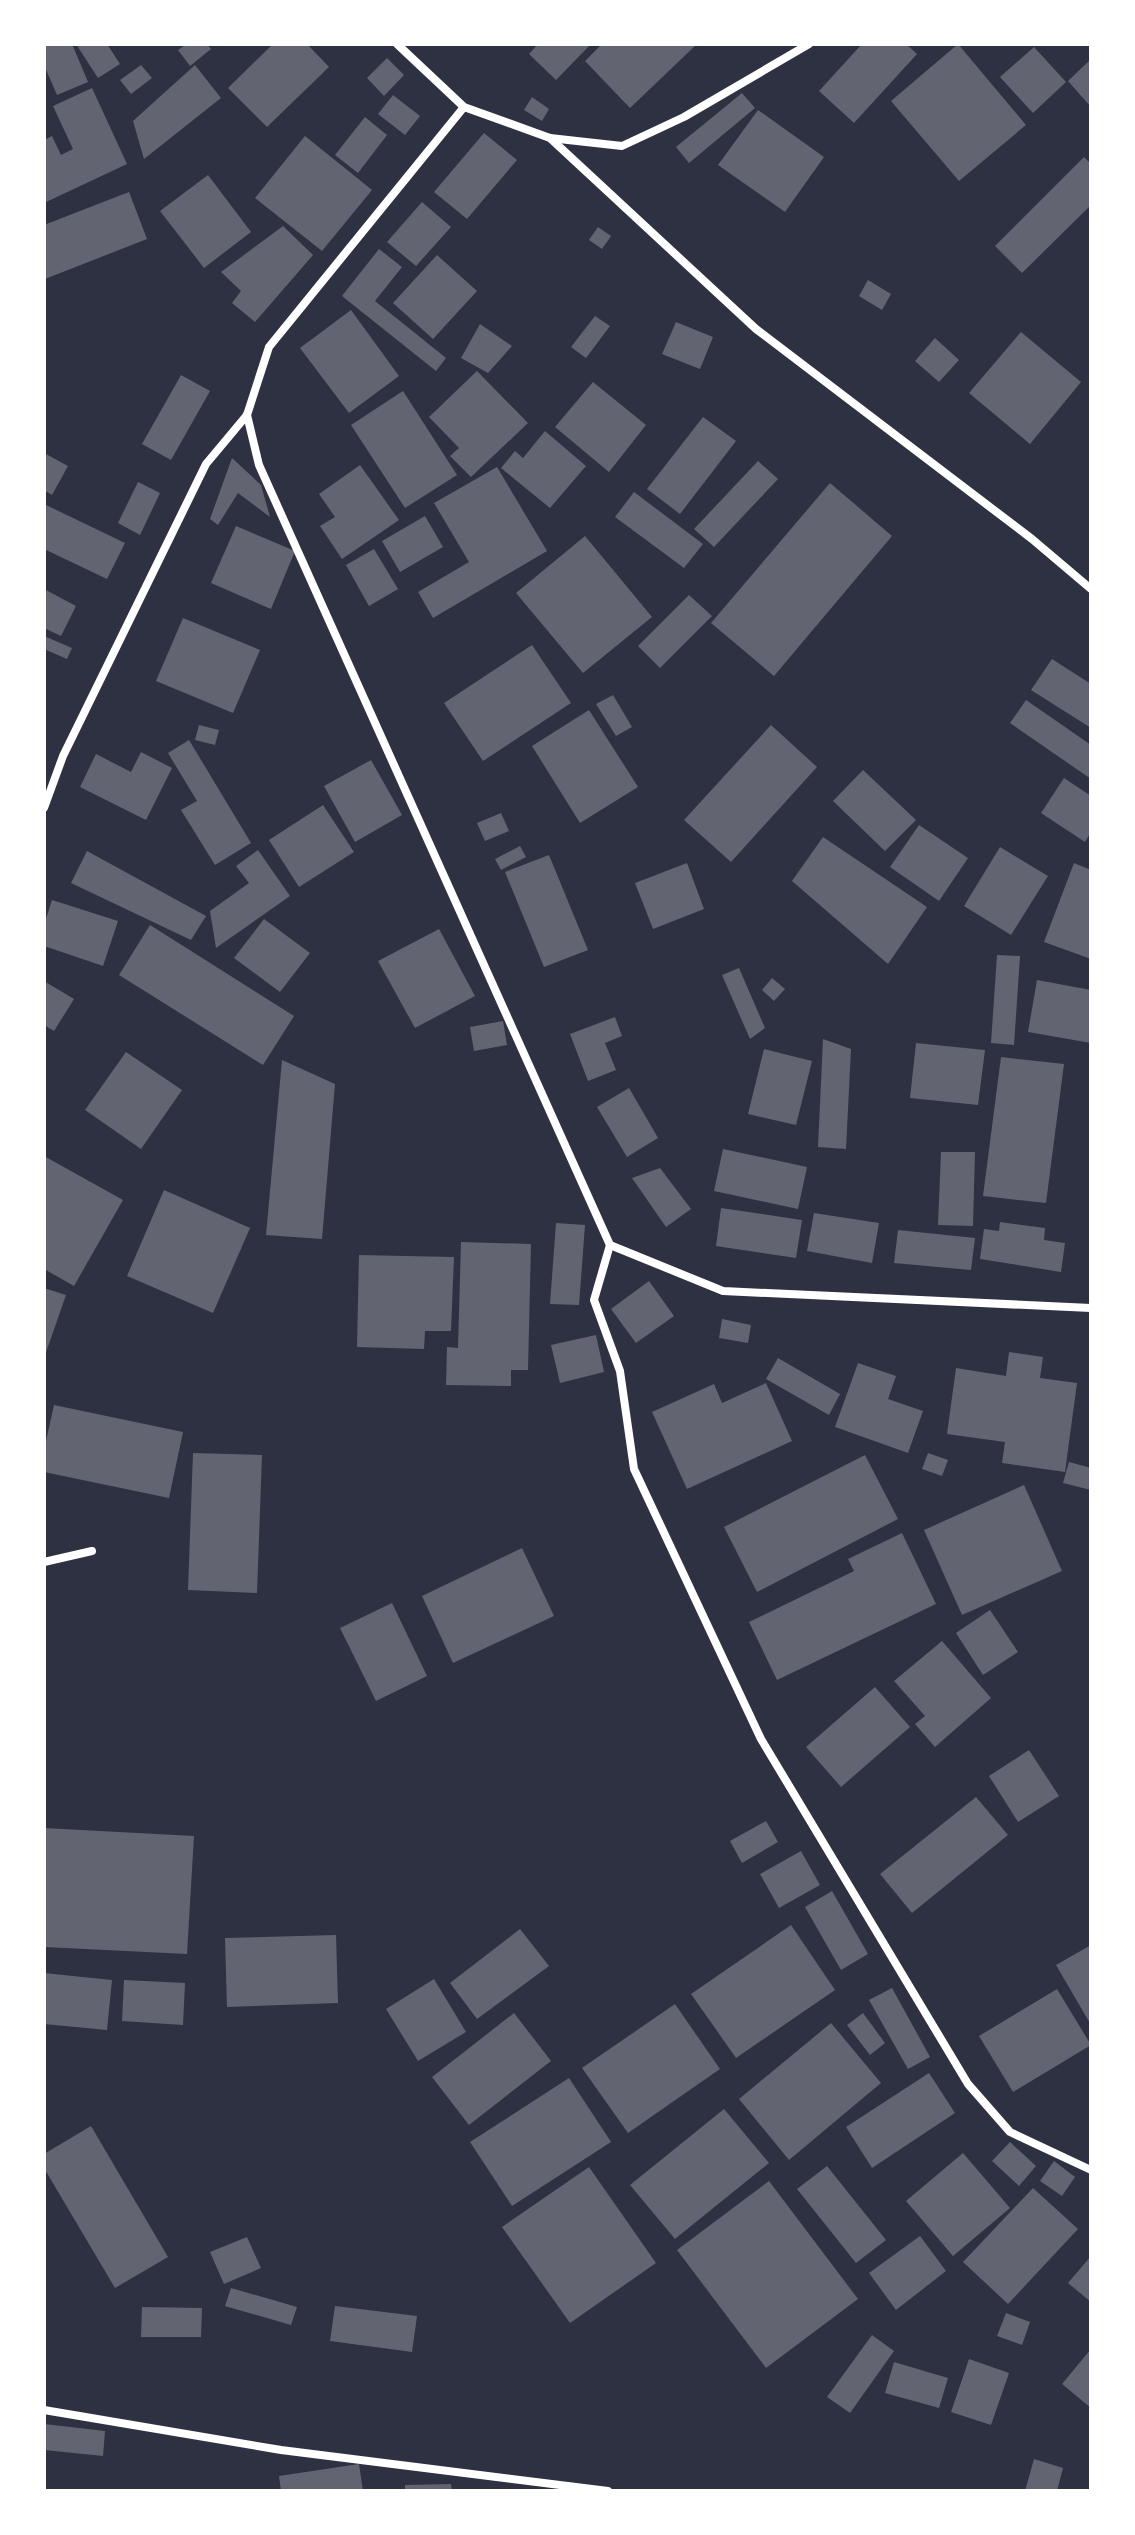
<svg xmlns="http://www.w3.org/2000/svg" width="1135" height="2535" font-family="'Work Sans',sans-serif">
<rect width="100%" height="100%" fill="#2d3142"/>
<g fill="#626471">
<polygon points="44,44 72,44 88,82 57,95 44,65"/>
<polygon points="76,44 107,44 120,64 98,78"/>
<polygon points="187,44 207,44 211,49 190,66 178,50"/>
<polygon points="273,44 307,44 329,67 267,127 228,88"/>
<polygon points="538,44 591,44 556,80 529,54"/>
<polygon points="602,44 697,44 630,108 585,61"/>
<polygon points="862,44 906,44 917,54 854,123 819,91"/>
<polygon points="958,44 1026,125 959,181 891,101"/>
<polygon points="1034,47 1066,82 1033,113 1000,77"/>
<polygon points="387,58 404,75 384,96 367,78"/>
<polygon points="1091,59 1091,107 1068,81"/>
<polygon points="141,65 152,78 131,94 120,80"/>
<polygon points="195,65 221,98 144,159 133,121"/>
<polygon points="92,88 127,164 44,203 44,140 52,136 61,155 73,149 53,106"/>
<polygon points="742,93 755,108 689,163 676,147"/>
<polygon points="393,95 420,116 405,135 378,114"/>
<polygon points="532,97 549,109 542,121 524,110"/>
<polygon points="758,110 824,157 785,212 718,165"/>
<polygon points="365,117 387,135 358,173 335,155"/>
<polygon points="484,133 517,160 467,219 434,192"/>
<polygon points="305,136 372,190 322,251 255,198"/>
<polygon points="1084,157 1091,164 1091,205 1022,273 995,246"/>
<polygon points="208,175 251,232 204,268 160,211"/>
<polygon points="129,192 147,239 45,279 44,225"/>
<polygon points="422,202 451,227 416,266 387,242"/>
<polygon points="283,226 313,255 255,322 232,303 241,291 221,272"/>
<polygon points="598,227 611,236 602,249 589,240"/>
<polygon points="379,249 402,267 375,301 446,358 436,371 342,296"/>
<polygon points="437,255 477,291 433,339 393,303"/>
<polygon points="868,280 891,294 882,310 859,296"/>
<polygon points="351,310 399,376 349,413 300,348"/>
<polygon points="595,316 610,326 586,358 571,347"/>
<polygon points="676,322 713,337 700,369 662,354"/>
<polygon points="480,324 512,346 488,373 461,358"/>
<polygon points="1021,332 1081,382 1030,444 969,393"/>
<polygon points="935,338 959,360 939,382 915,361"/>
<polygon points="477,371 528,423 471,477 450,456 459,448 429,417"/>
<polygon points="181,375 210,391 171,460 142,444"/>
<polygon points="593,382 646,425 609,472 555,427"/>
<polygon points="403,391 457,475 405,508 351,425"/>
<polygon points="703,417 736,441 680,514 647,489"/>
<polygon points="545,431 586,466 550,508 501,468 515,451 523,458"/>
<polygon points="44,453 68,466 52,495 44,490"/>
<polygon points="232,458 261,485 270,517 238,493 218,525 210,519"/>
<polygon points="758,461 778,479 714,547 694,529"/>
<polygon points="360,465 399,520 342,559 320,526 335,517 319,494"/>
<polygon points="497,467 547,551 433,618 418,592 469,562 434,503"/>
<polygon points="138,482 160,493 140,535 118,523"/>
<polygon points="830,483 892,536 774,676 711,623"/>
<polygon points="634,492 703,544 684,568 615,517"/>
<polygon points="44,504 125,543 107,579 44,549"/>
<polygon points="425,516 443,547 400,572 382,541"/>
<polygon points="236,526 295,551 271,609 211,583"/>
<polygon points="585,536 652,617 583,673 516,593"/>
<polygon points="374,549 398,589 369,606 346,565"/>
<polygon points="44,589 76,606 61,636 44,628"/>
<polygon points="689,595 712,616 660,668 638,646"/>
<polygon points="183,618 260,650 233,713 156,681"/>
<polygon points="44,636 72,648 67,659 44,649"/>
<polygon points="532,645 571,703 483,761 444,703"/>
<polygon points="1052,659 1091,684 1091,728 1031,690"/>
<polygon points="613,695 632,727 616,736 596,704"/>
<polygon points="1026,700 1091,745 1091,779 1010,723"/>
<polygon points="589,710 638,787 580,823 532,746"/>
<polygon points="199,725 219,730 215,745 195,740"/>
<polygon points="771,725 817,767 731,862 684,820"/>
<polygon points="189,740 251,843 215,865 181,810 197,801 168,753"/>
<polygon points="141,752 172,768 146,820 80,787 96,754 131,772"/>
<polygon points="371,760 402,815 355,842 324,786"/>
<polygon points="863,770 916,820 885,851 833,801"/>
<polygon points="1064,778 1091,796 1091,832 1085,842 1041,813"/>
<polygon points="323,805 354,852 299,887 269,840"/>
<polygon points="501,813 509,831 485,841 477,823"/>
<polygon points="919,825 968,858 939,901 890,867"/>
<polygon points="823,837 927,907 888,964 792,881"/>
<polygon points="520,846 526,857 501,870 495,859"/>
<polygon points="1000,847 1048,876 1011,935 964,906"/>
<polygon points="258,850 290,896 216,948 210,911 249,883 236,866"/>
<polygon points="87,851 206,916 191,940 71,883"/>
<polygon points="549,855 588,950 544,967 505,872"/>
<polygon points="687,863 704,909 653,929 635,883"/>
<polygon points="1074,863 1091,870 1091,959 1044,942"/>
<polygon points="52,900 118,921 103,966 44,946 44,925"/>
<polygon points="264,919 310,953 280,992 234,958"/>
<polygon points="150,925 294,1016 263,1065 119,975"/>
<polygon points="439,929 475,996 415,1028 378,961"/>
<polygon points="997,955 1020,956 1014,1045 991,1043"/>
<polygon points="739,968 765,1028 750,1039 722,975"/>
<polygon points="772,978 785,989 774,1001 762,990"/>
<polygon points="1037,980 1091,990 1091,1043 1028,1032"/>
<polygon points="44,981 74,999 54,1031 44,1025"/>
<polygon points="615,1017 622,1036 605,1043 616,1070 588,1081 570,1034"/>
<polygon points="503,1021 507,1045 474,1051 470,1027"/>
<polygon points="823,1039 851,1049 846,1149 818,1147"/>
<polygon points="916,1043 985,1050 978,1105 910,1098"/>
<polygon points="764,1049 812,1061 796,1125 748,1114"/>
<polygon points="126,1052 182,1090 141,1149 85,1110"/>
<polygon points="1001,1057 1064,1064 1046,1203 983,1196"/>
<polygon points="282,1060 335,1084 322,1239 266,1235"/>
<polygon points="629,1088 658,1138 627,1157 597,1107"/>
<polygon points="723,1149 807,1167 798,1209 714,1191"/>
<polygon points="941,1152 975,1152 973,1226 938,1225"/>
<polygon points="44,1156 123,1200 74,1286 44,1269"/>
<polygon points="660,1168 691,1209 666,1227 632,1178"/>
<polygon points="164,1190 250,1228 213,1313 127,1276"/>
<polygon points="721,1208 802,1220 796,1258 716,1246"/>
<polygon points="814,1213 879,1223 872,1263 807,1251"/>
<polygon points="1000,1222 1045,1228 1044,1240 1065,1243 1061,1272 980,1259 984,1229 999,1231"/>
<polygon points="556,1223 585,1225 579,1305 550,1304"/>
<polygon points="898,1230 975,1238 971,1270 894,1263"/>
<polygon points="461,1242 531,1244 528,1370 511,1370 511,1386 446,1385 447,1347 458,1348"/>
<polygon points="359,1255 454,1257 451,1331 425,1331 424,1349 357,1347"/>
<polygon points="649,1281 674,1316 636,1343 611,1309"/>
<polygon points="44,1288 66,1295 44,1358"/>
<polygon points="722,1319 751,1325 748,1343 719,1338"/>
<polygon points="596,1335 604,1372 560,1383 551,1345"/>
<polygon points="1009,1352 1043,1357 1040,1378 1077,1383 1065,1472 1002,1463 1005,1442 947,1434 956,1368 1006,1376"/>
<polygon points="778,1358 840,1394 829,1415 766,1379"/>
<polygon points="858,1363 896,1376 888,1399 923,1411 908,1453 835,1427"/>
<polygon points="766,1383 792,1441 687,1489 652,1412 714,1384 722,1403"/>
<polygon points="54,1405 183,1432 169,1498 44,1472 44,1450"/>
<polygon points="193,1453 262,1455 257,1593 188,1590"/>
<polygon points="928,1453 948,1460 942,1476 922,1469"/>
<polygon points="865,1455 898,1519 757,1592 724,1527"/>
<polygon points="1069,1462 1091,1468 1091,1490 1063,1483"/>
<polygon points="1024,1485 1062,1571 962,1615 924,1530"/>
<polygon points="902,1533 936,1604 777,1680 749,1622 854,1571 848,1559"/>
<polygon points="522,1548 554,1616 453,1663 422,1596"/>
<polygon points="392,1603 427,1676 376,1701 340,1628"/>
<polygon points="990,1610 1018,1652 983,1675 956,1633"/>
<polygon points="942,1641 991,1698 935,1747 915,1724 925,1716 894,1681"/>
<polygon points="875,1687 910,1727 841,1787 806,1747"/>
<polygon points="1029,1750 1059,1796 1018,1822 989,1776"/>
<polygon points="976,1797 1008,1835 912,1913 880,1874"/>
<polygon points="766,1821 778,1842 742,1863 730,1841"/>
<polygon points="44,1828 194,1836 187,1954 44,1947"/>
<polygon points="801,1851 820,1885 779,1908 760,1874"/>
<polygon points="832,1891 868,1954 841,1970 805,1907"/>
<polygon points="791,1925 835,1990 736,2058 691,1994"/>
<polygon points="520,1929 549,1966 477,2019 450,1983"/>
<polygon points="336,1935 338,2003 227,2007 225,1938"/>
<polygon points="1091,1945 1091,2025 1056,1965"/>
<polygon points="44,1973 112,1980 107,2030 44,2024"/>
<polygon points="434,1979 466,2032 418,2061 386,2009"/>
<polygon points="124,1980 185,1983 183,2025 122,2021"/>
<polygon points="892,1988 930,2057 908,2069 869,2000"/>
<polygon points="1057,1989 1091,2045 1013,2092 979,2036"/>
<polygon points="675,2004 720,2069 628,2133 582,2068"/>
<polygon points="514,2013 551,2061 469,2125 432,2077"/>
<polygon points="863,2013 885,2043 870,2055 847,2025"/>
<polygon points="831,2023 881,2083 789,2160 739,2099"/>
<polygon points="929,2073 955,2113 872,2168 846,2127"/>
<polygon points="569,2078 611,2142 512,2206 470,2142"/>
<polygon points="724,2109 769,2163 675,2239 630,2185"/>
<polygon points="91,2126 168,2257 115,2288 44,2168 44,2154"/>
<polygon points="1010,2142 1036,2166 1019,2186 992,2161"/>
<polygon points="963,2153 1010,2208 953,2256 906,2201"/>
<polygon points="1054,2161 1075,2177 1062,2196 1040,2181"/>
<polygon points="827,2166 886,2240 856,2263 797,2189"/>
<polygon points="589,2167 656,2263 570,2323 502,2227"/>
<polygon points="769,2181 858,2299 766,2368 677,2250"/>
<polygon points="1033,2188 1078,2229 1008,2304 963,2262"/>
<polygon points="920,2236 946,2271 896,2310 869,2273"/>
<polygon points="247,2237 261,2268 224,2284 210,2252"/>
<polygon points="1091,2256 1091,2302 1068,2283"/>
<polygon points="231,2288 297,2307 291,2325 225,2306"/>
<polygon points="335,2306 417,2316 412,2352 330,2341"/>
<polygon points="142,2307 202,2308 201,2337 141,2337"/>
<polygon points="1006,2313 1030,2322 1022,2345 997,2336"/>
<polygon points="872,2335 894,2351 850,2413 827,2397"/>
<polygon points="1091,2349 1091,2408 1062,2384"/>
<polygon points="969,2359 1009,2373 991,2425 951,2412"/>
<polygon points="894,2362 948,2378 939,2408 885,2393"/>
<polygon points="44,2424 105,2431 103,2456 44,2450"/>
<polygon points="1034,2459 1063,2468 1057,2491 1025,2491"/>
<polygon points="359,2464 363,2491 281,2491 279,2476"/>
<polygon points="451,2484 452,2491 405,2491 405,2485"/>
</g>
<g fill="none" stroke-linecap="round" stroke-linejoin="round">
<g stroke="#fff" stroke-width="8">
<polyline points="397,44 464,107 550,138 622,146 684,117 809,44"/>
<polyline points="550,138 756,329 1032,539 1091,589"/>
<polyline points="247,415 259,465 610,1245 594,1300 620,1371 634,1469 761,1739 968,2084 1010,2132 1091,2170"/>
<polyline points="44,808 63,756 206,464 247,415 269,347 464,107"/>
<polyline points="610,1245 723,1291 1091,1308"/>
<polyline points="44,1562 92,1551"/>
<polyline points="44,2410 281,2450 608,2491"/>
</g>
</g>
<rect width="1135" height="2535" fill="none" stroke="#ffffff" stroke-width="92"/>
</svg>
